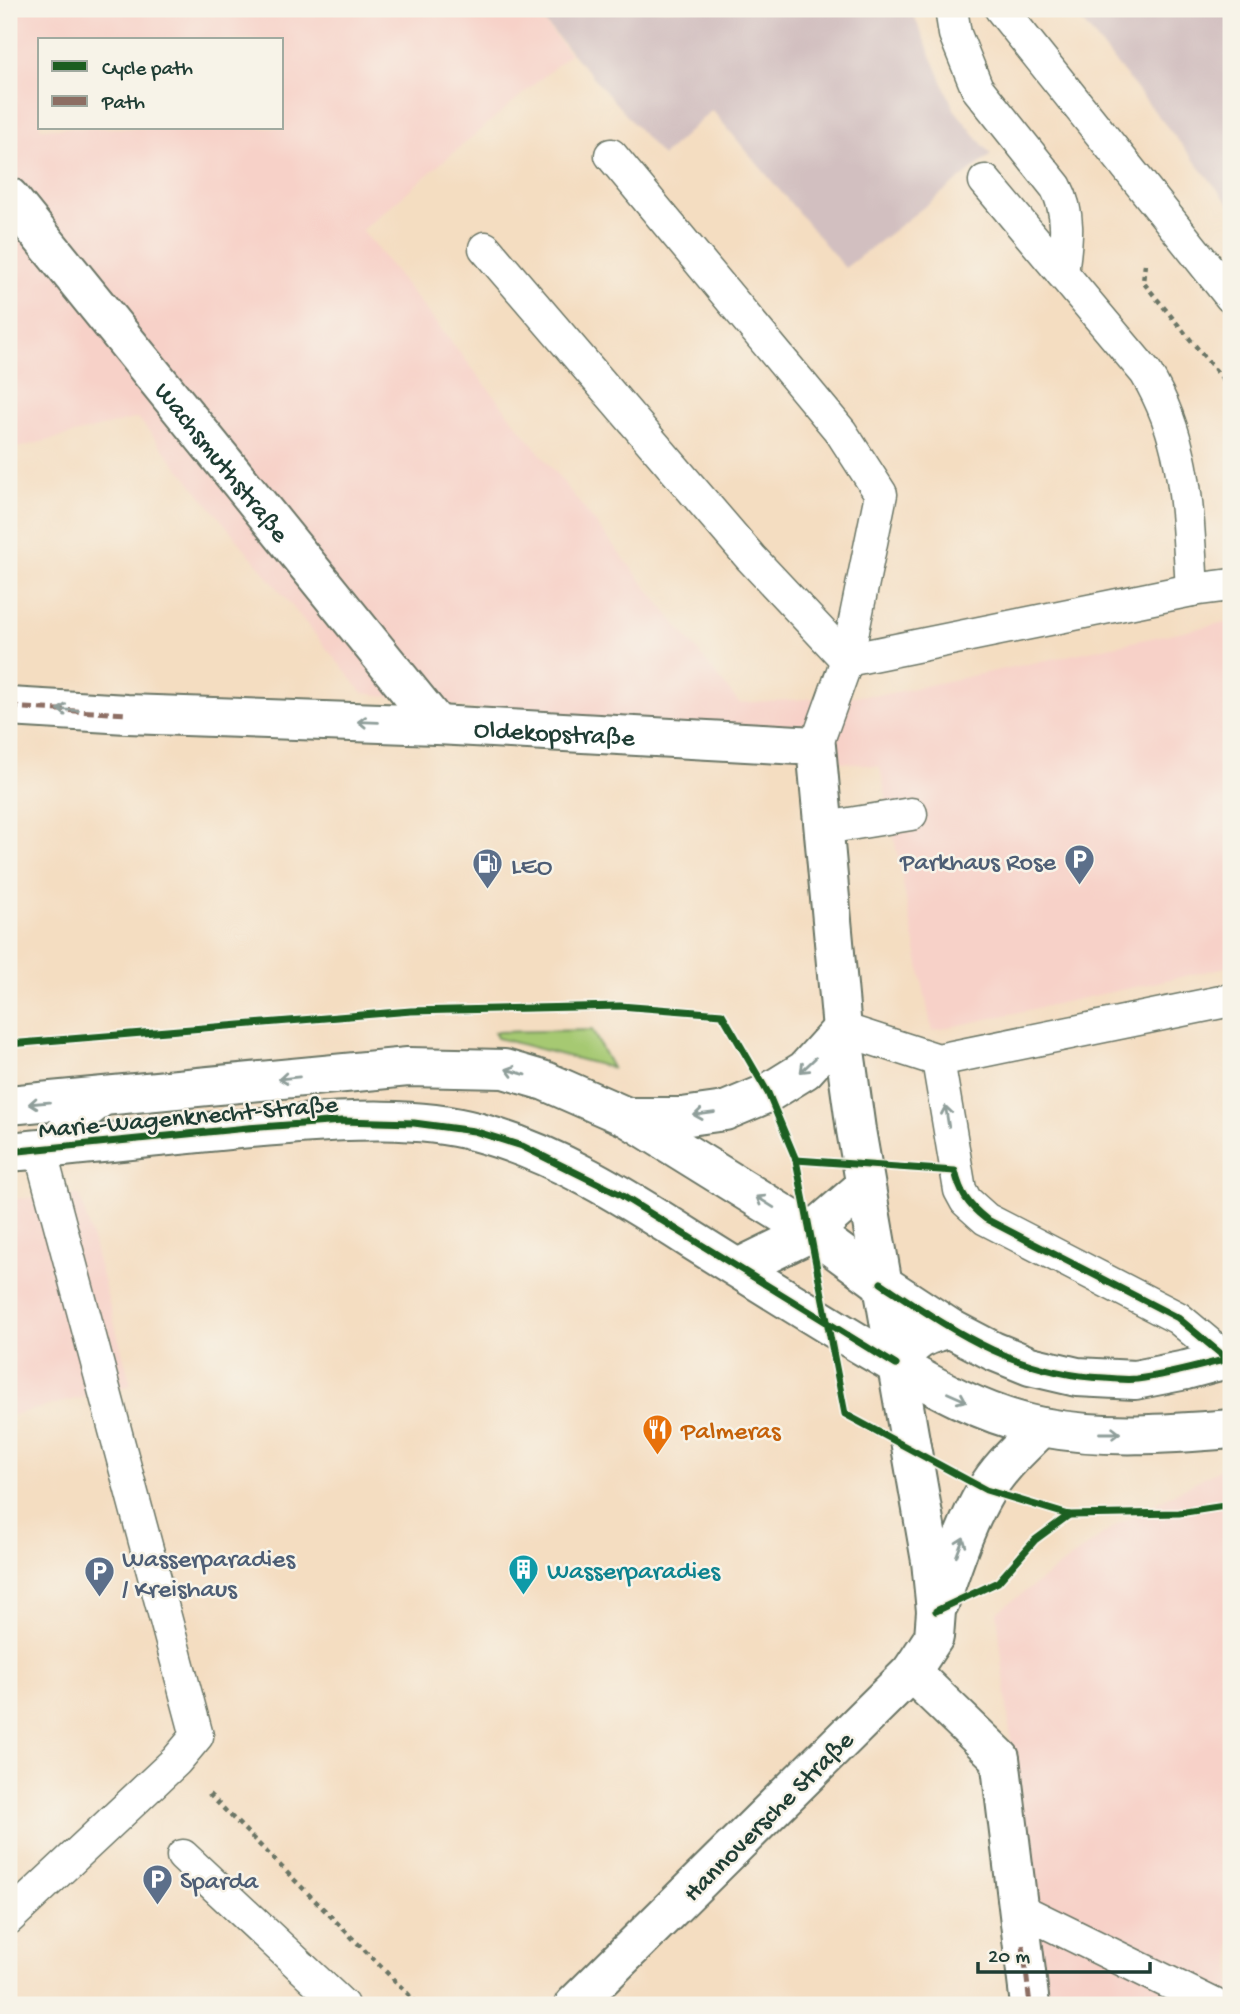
<svg xmlns="http://www.w3.org/2000/svg" width="1240" height="2014" font-family="'Gochi Hand',sans-serif">
<rect width="100%" height="100%" fill="#f7f3e8"/>
<filter id="ink" filterUnits="userSpaceOnUse"><feTurbulence type="fractalNoise" baseFrequency=".0143" numOctaves="2"/><feDisplacementMap in="SourceGraphic" scale="14" xChannelSelector="R" yChannelSelector="G"/><feConvolveMatrix kernelMatrix="1 2 1 2 8 2 1 2 1" color-interpolation-filters="sRGB"/></filter>
<filter id="wash" filterUnits="userSpaceOnUse"><feTurbulence type="fractalNoise" baseFrequency=".00686" numOctaves="4" result="noise"/><feDisplacementMap in="SourceGraphic" scale="28" xChannelSelector="R" yChannelSelector="G"/><feGaussianBlur stdDeviation="1.57" result="paint"/><feColorMatrix in="noise" values="0 0 0 0 0 0 0 0 0 0 0 0 0 0 0 0 0 1.4 0 .05"/><feComposite in="paint" operator="in"/></filter>
<g filter="url(#wash)">
<rect width="100%" height="100%" fill="#f4ddc1"/>
<g fill="#f7d1c8" fill-rule="evenodd">
<path d="M9,9H533L570,54L362,230L739,703L886,694L1231,621V966L932,1031L880,767L363,693L138,418L9,450ZM40,40H282V128H40Z"/>
<polygon points="80,1195 131,1385 9,1416 9,1199"/>
<polygon points="1223,1467 1231,1467 1231,2005 1039,2005 997,1612 1118,1524"/>
</g>
<g fill="#d2bfc0">
<polygon points="533,9 911,9 954,109 991,155 845,268 712,110 662,156"/>
<polygon points="1072,9 1231,9 1231,206"/>
</g>
<polygon fill="#a6c972" stroke="#628353" stroke-width="2" points="592,1030 612,1068 497,1038 494,1032"/>
</g>
<g filter="url(#ink)">
<g fill="none" stroke-linecap="round" stroke-linejoin="round">
<defs>
<g id="lane">
<path d="M951,9L955,34L977,88L1056,187C1071,215 1066,243 1062,273"/>
<polyline points="1001,9 1231,297"/>
<polyline points="611,155 841,432 881,494 847,660"/>
<path d="M985,181L1146,373C1188,443 1187,511 1192,590"/>
<polyline points="485,248 751,558 847,660"/>
<polyline points="816,746 847,660 1192,590 1231,585"/>
<polyline points="825,828 911,814"/>
<polyline points="842,1029 938,1060 1231,1000"/>
<polyline points="938,1060 960,1190 966,1201 986,1219 1178,1318 1227,1359"/>
<polyline points="183,1856 342,2005"/>
<polyline points="1017,1908 1215,2005"/>
<polyline points="9,1918 176,1761 197,1736 40,1150 107,1096"/>
</g>
<g id="street">
<path id="s1" d="M9,197L437,725"/>
<path id="s2" d="M9,707L127,714L437,725L816,746L842,1029L856,1130L931,1561L936,1611L934,1637L911,1672L574,2005"/>
<polyline points="627,1117 682,1117 725,1111 768,1093 805,1070 842,1029"/>
<polyline points="738,1268 812,1232 865,1186"/>
<path d="M896,1365C913,1341 922,1334 951,1329"/>
<path d="M940,1602C953,1565 965,1526 985,1492C999,1467 1022,1447 1042,1427"/>
<polyline points="911,1672 1000,1758 1030,2005"/>
</g>
<g id="secondary">
<polyline points="9,1105 408,1067 504,1069 545,1081 627,1117 812,1232 881,1283 951,1329 993,1351 1030,1366 1077,1377 1135,1380 1186,1370 1231,1358"/>
<path d="M9,1152C102,1144 195,1132 288,1125C348,1120 418,1116 477,1132C555,1153 625,1197 692,1240C751,1277 810,1314 870,1350C924,1381 980,1415 1042,1427C1104,1439 1169,1434 1231,1429"/>
</g>
</defs>
<use href="#lane" stroke="#6a7565" stroke-width="35"/>
<use href="#street" stroke="#6a7565" stroke-width="42"/>
<use href="#secondary" stroke="#6a7565" stroke-width="42"/>
<g stroke="#6a7565" stroke-width="4.5" stroke-dasharray="5 5" stroke-linecap="butt">
<polyline points="1145,264 1143,282 1231,389"/>
<polyline points="209,1794 419,2005"/>
</g>
<use href="#lane" stroke="#fff" stroke-width="32"/>
<use href="#street" stroke="#fff" stroke-width="38"/>
<use href="#secondary" stroke="#fff" stroke-width="38"/>
<g stroke="#8d6e63" stroke-width="5" stroke-dasharray="10 5" stroke-linecap="butt">
<polyline points="9,707 127,714"/>
<polyline points="1023,1945 1030,2005"/>
</g>
<defs>
<g id="cycleway">
<polyline points="9,1044 411,1011 620,1006 722,1014 768,1093 796,1160 845,1414 986,1490 1069,1515 1179,1513 1231,1505"/>
<polyline points="9,1152 247,1128 342,1121 414,1123 474,1131 522,1146 619,1194 896,1365"/>
<path d="M796,1160L955,1171C960,1193 968,1205 986,1219L1178,1318L1227,1359"/>
<path d="M881,1283C954,1331 1014,1374 1105,1378C1115,1379 1127,1380 1137,1379C1169,1375 1200,1366 1231,1358"/>
<polyline points="936,1611 998,1582 1035,1540 1069,1515"/>
</g>
</defs>
<use href="#cycleway" stroke="#f7f3e8" stroke-width="11"/>
<use href="#cycleway" stroke="#1b5e20" stroke-width="7"/>
</g>
<defs><path id="oneway-shaft" d="M-6 0H5M1.5-3L5.5 0L1.5 3" fill="none" stroke-width="1.6" stroke-linecap="round" stroke-linejoin="round" transform="scale(1.75)"/></defs>
<g stroke="#8f9e9a">
<use href="#oneway-shaft" transform="translate(68 710) rotate(-177)"/>
<use href="#oneway-shaft" transform="translate(368 722) rotate(-178)"/>
<use href="#oneway-shaft" transform="translate(808 1065) rotate(136)"/>
<use href="#oneway-shaft" transform="translate(516 1072) rotate(-164)"/>
<use href="#oneway-shaft" transform="translate(289 1078) rotate(174)"/>
<use href="#oneway-shaft" transform="translate(39 1103) rotate(175)"/>
<use href="#oneway-shaft" transform="translate(704 1114) rotate(172)"/>
<use href="#oneway-shaft" transform="translate(947 1116) rotate(-99)"/>
<use href="#oneway-shaft" transform="translate(765 1202) rotate(-148)"/>
<use href="#oneway-shaft" transform="translate(957 1397) rotate(24)"/>
<use href="#oneway-shaft" transform="translate(1110 1433)"/>
<use href="#oneway-shaft" transform="translate(960 1547) rotate(-69)"/>
</g>
</g>
<defs>
<symbol id="parking-pin" viewBox="-11 -11 22 30"><path d="M0 17L-7.5 6A9.5 9.5 0 1 1 7.5 6Z" fill="#5c6f8a" stroke="#f7f3e8"/><path d="M-3.5-5.5H1a3.5 3.5 0 0 1 0 7H-1V5.5H-3.5ZM-1-3.4V-.6H.8a1.4 1.4 0 0 0 0-2.8Z" fill="#fff"/></symbol>
<symbol id="fuel-pin" viewBox="-11 -11 22 30"><path d="M0 17L-7.5 6A9.5 9.5 0 1 1 7.5 6Z" fill="#5c6f8a" stroke="#f7f3e8"/><path d="M-5.5-6h7V0h2V4h1.3V-2.5L3-4.5l.8-.8L6-3V5H2.5V1h-1V6h-7ZM-4.2-4.7v3.2H.2V-4.7Z" fill="#fff"/></symbol>
<symbol id="restaurant-pin" viewBox="-11 -11 22 30"><path d="M0 17L-7.5 6A9.5 9.5 0 1 1 7.5 6Z" fill="#e8710a" stroke="#f7f3e8"/><path d="M-5-6h1v4h1v-4h1v4h1v-4h1v5L-1.5 .5V6h-2V.5L-5-1ZM5-6V6H3V1.5H1.5Q1.5-4 5-6Z" fill="#fff"/></symbol>
<symbol id="building-pin" viewBox="-11 -11 22 30"><path d="M0 17L-7.5 6A9.5 9.5 0 1 1 7.5 6Z" fill="#0f9aa8" stroke="#f7f3e8"/><path d="M-4-6H4V6H1V3H-1V6H-4ZM-2.5-4.3h1.7v1.8h-1.7ZM.8-4.3h1.7v1.8H.8ZM-2.5-1h1.7V.8h-1.7ZM.8-1h1.7V.8H.8Z" fill="#fff"/></symbol>
</defs>
<g fill-rule="evenodd">
<use href="#parking-pin" x="1062" y="842" width="35" height="47"/>
<use href="#fuel-pin" x="470" y="846" width="35" height="47"/>
<use href="#restaurant-pin" x="640" y="1412" width="35" height="47"/>
<use href="#building-pin" x="506" y="1552" width="35" height="47"/>
<use href="#parking-pin" x="82" y="1554" width="35" height="47"/>
<use href="#parking-pin" x="140" y="1862" width="35" height="47"/>
</g>
<g text-anchor="middle" stroke-width="5" stroke-linejoin="round" paint-order="stroke">
<g font-size="26" fill="#1f3d34" stroke="#f7f3e8">
<text dy="9" stroke="none"><textPath href="#s1" startOffset="340">Wachsmuthstraße</textPath></text>
<text dy="9" stroke="none"><textPath href="#s2" startOffset="546">Oldekopstraße</textPath></text>
<text transform="translate(188 1115) rotate(-5)" y="9">Marie-Wagenknecht-Straße</text>
<text transform="translate(767 1815) rotate(-45)" y="9">Hannoversche Straße</text>
</g>
<g font-size="26" fill="#4e5e75" stroke="#f7f3e8" text-anchor="start">
<text x="1056" y="869" text-anchor="end">Parkhaus Rose</text>
<text x="511" y="873">LEO</text>
<text x="122" y="1566">Wasserparadies<tspan x="122" dy="30">/ Kreishaus</tspan></text>
<text x="180" y="1888">Sparda</text>
</g>
<g font-size="26" fill="#c56008" stroke="#f7f3e8" text-anchor="start">
<text x="681" y="1438">Palmeras</text>
</g>
<g font-size="26" fill="#0d838f" stroke="#f7f3e8" text-anchor="start">
<text x="547" y="1578">Wasserparadies</text>
</g>
</g>
<rect width="1240" height="2014" fill="none" stroke="#f7f3e8" stroke-width="35"/>
<rect x="38" y="38" width="245" height="91" fill="#f7f3e8" stroke="#a1aaa0" stroke-width="2"/>
<rect x="52" y="61" width="35" height="10" fill="#1b5e20" stroke="#a1aaa0" stroke-width="2"/>
<text x="102" y="74" font-size="21" fill="#1f3d34">Cycle path</text>
<rect x="52" y="96" width="35" height="10" fill="#8d6e63" stroke="#a1aaa0" stroke-width="2"/>
<text x="102" y="108" font-size="21" fill="#1f3d34">Path</text>
<path d="M978 1962v10h172v-10" fill="none" stroke="#1f3d34" stroke-width="3.5"/>
<text x="988" y="1962" font-size="21" fill="#1f3d34" stroke="#f7f3e8" stroke-width="5" paint-order="stroke">20 m</text>
</svg>
